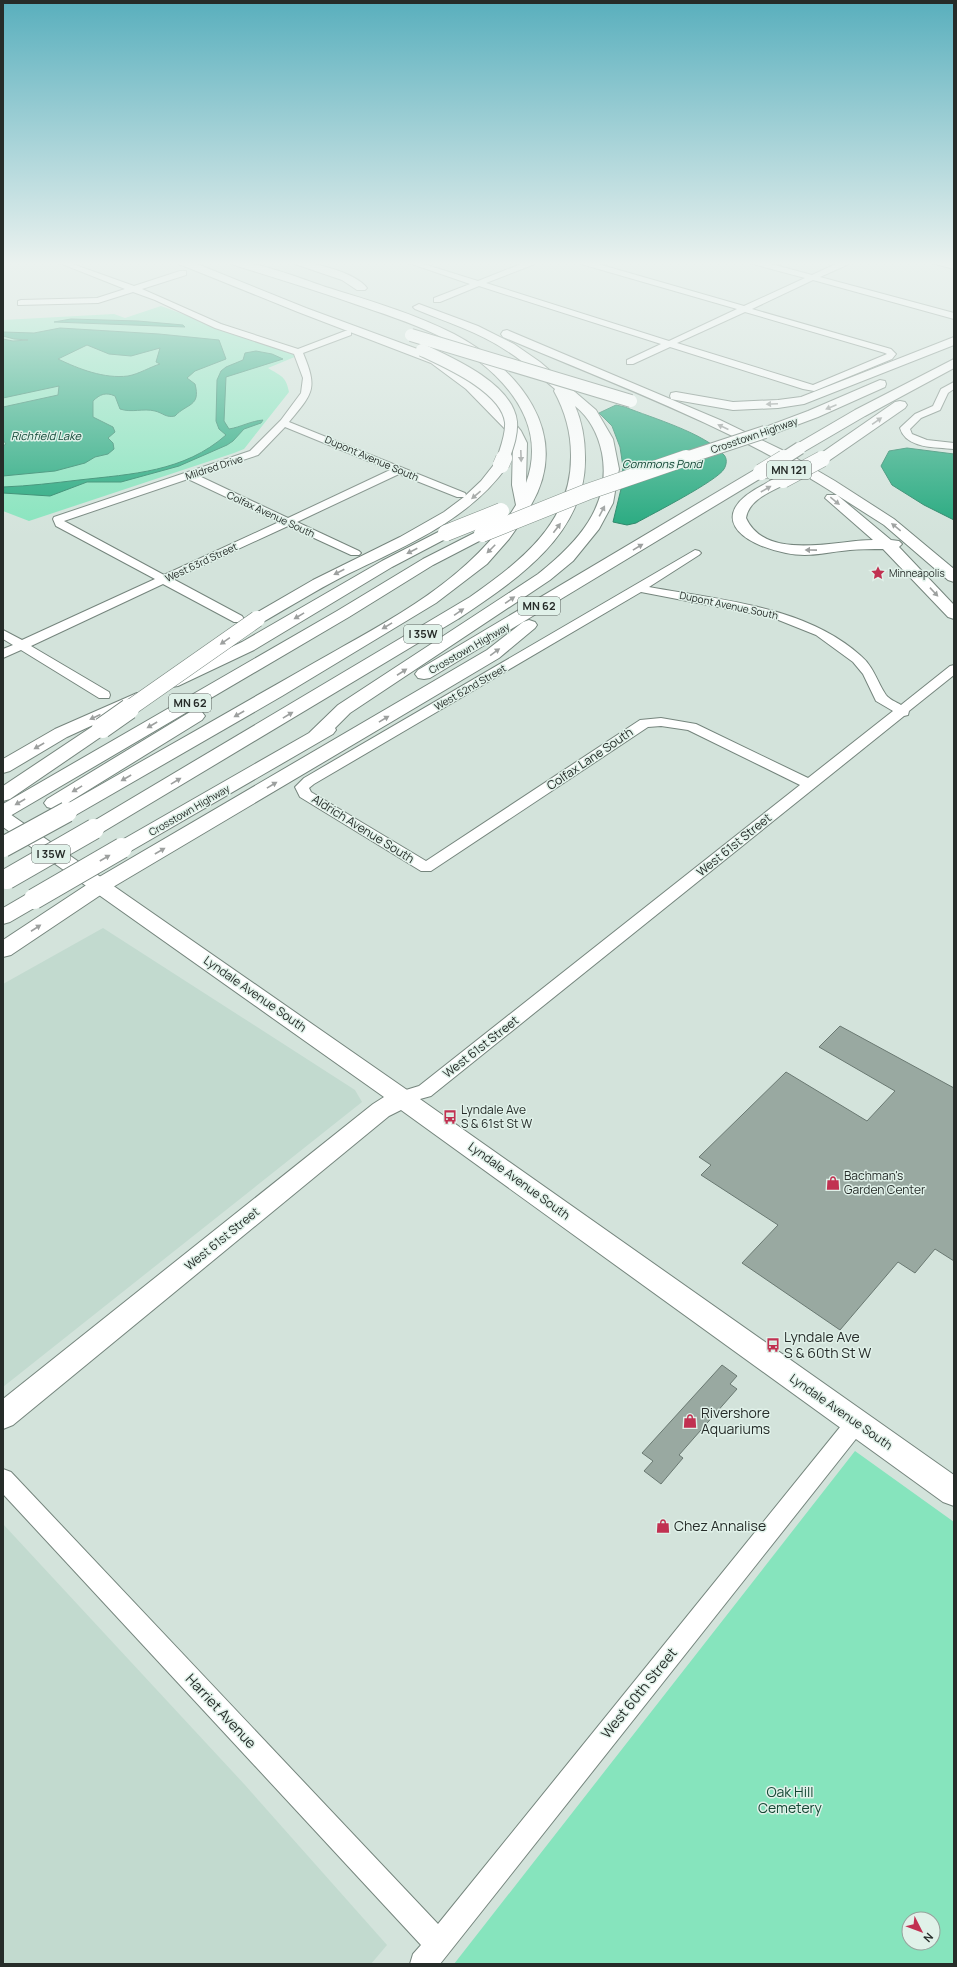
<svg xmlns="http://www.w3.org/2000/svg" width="957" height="1967" font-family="Manrope,sans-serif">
<rect width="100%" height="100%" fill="#d3e3db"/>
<g fill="#c2dacf">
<polygon points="103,928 355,1090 362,1102 3,1387 3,984"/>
<polygon points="3,1524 245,1785 387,1945 371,1964 3,1964"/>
</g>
<g fill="#86e4bd" fill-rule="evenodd">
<path d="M161,306L297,356L268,368C281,376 286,376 289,392L244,449L234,453L29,521L3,511V320L114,314L125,318Z"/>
<path d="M855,1451L954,1522V1964H454ZM909,1919H933V1943H909Z"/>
</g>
<g fill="#23a87d" stroke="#248364" fill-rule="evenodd">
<polygon points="71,319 138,321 183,325 185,327 54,322"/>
<path d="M60,328L159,334L219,340L226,359L195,371L187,378L195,384C201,407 187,403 175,416C166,418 163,413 155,411C143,408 132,413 120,409L115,396C106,392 100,394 93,401V417L113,427L115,432L108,438L113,443L114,449L108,454L95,457L85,463L55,471L3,476V446L6,444L3,440V407L58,395L59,386L3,398V339L13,341L28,340L14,339L3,336V332L34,333ZM87,345L109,354L131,356L160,348L156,362L160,364C150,367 139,374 128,376C104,379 79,369 58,359Z"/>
<path d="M256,351L272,354L283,359L226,377L224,421L229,429C241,427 251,421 263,420L261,423L244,429L233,441L227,445L179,466L121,482H87L50,496L3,493V487C29,486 54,483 79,480C132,474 184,472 226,435L219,429L216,421L217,380L221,371L226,367L243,360L245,353Z"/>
<path d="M616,405L625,407C652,418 705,433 724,455C727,458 727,464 724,469C717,481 652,514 636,523L627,525L613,522L621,489L623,467L620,447L612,426L599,413Z"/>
<polygon points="907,448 954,454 954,520 924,505 892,485 881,466 889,451"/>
</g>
<g fill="#99a9a1" stroke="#6a7972">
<polygon points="840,1026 954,1088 954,1261 935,1249 915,1273 898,1262 840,1330 742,1263 778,1225 701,1175 711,1165 699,1157 786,1072 867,1121 895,1091 819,1047"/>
<polygon points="722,1365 737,1376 730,1384 737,1389 679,1455 683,1458 661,1484 644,1471 653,1461 642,1453"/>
</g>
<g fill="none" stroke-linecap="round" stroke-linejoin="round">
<defs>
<g id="street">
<path d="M57,262H67L134,286L180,271H186V275L142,289L221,324L298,349L345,331H351V335L303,353C318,389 313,393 289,422L465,493L466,495L465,497H457L399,474L297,522L359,551L361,553L359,555H351L288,526L173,579L242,616L244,619L242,622H234L163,584L31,646L109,692L110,695L109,698H99L21,650L3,658V649L13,645L3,639V630L22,640L155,579L56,526L53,519L54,517L250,451L281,420L301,393L303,378L294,354L215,328L155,300L133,292L98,303L18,305V301L21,300L97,298L125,289ZM285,427L390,470L288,518L197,475L258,455ZM188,479L279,522L164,575L64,521Z"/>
<path d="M406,262H417L478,281L526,262H536L535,264L486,283L669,341L737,309L581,264L580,262H591L744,306L805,278L753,264L752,262H764L812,275L840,262H850L849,264L820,277L954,313V319L813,280L752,309L891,349L896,354L892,359L814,391L803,389L670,347L633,364H627V360L661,344L479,286L440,302H434V298L470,284ZM745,312L885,353L887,354L813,385L677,343Z"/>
<polygon points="928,262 941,262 954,265 954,269"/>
<path d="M954,382V389L948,393L940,410L921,418L910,429L912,434L927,440L954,443V449C936,447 906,449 900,428L902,426L915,414L933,406L941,389Z"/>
<path d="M695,550L699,551L701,553L699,555L649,587C720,600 806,606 861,656C874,667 877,682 886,695C889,699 896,702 901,705L950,666L954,665V675L909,711L908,715L904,716L431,1096L402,1104L396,1103L393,1098L396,1093L419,1086L800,785L688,730L661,726L648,727L431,871H421L300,797L295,787L304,778ZM641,592L771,617L816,635L853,662L863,674L876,701L893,711L808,778L696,724L661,718L640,720L426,861L311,792L309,788L314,784Z"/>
<polygon points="856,1413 863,1416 866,1423 863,1430 440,1964 410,1964 413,1954 421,1945 3,1494 3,1469 11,1472 438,1924 849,1416"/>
</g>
<polygon id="secondary" points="3,812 10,814 410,1092 954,1475 954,1506 943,1502 401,1110 389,1116 13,1425 3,1429 3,1399 373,1104 384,1097 3,827"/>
<g id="highway">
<path d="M178,262H192L306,308L439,357L476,383L508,415L521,431L527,443L526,483C551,416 493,363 437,335C410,322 381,313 352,303C312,289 272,277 231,264L230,262C252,259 305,280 329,288C371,301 415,314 454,334C518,368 573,433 531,505V508L509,539L487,564L436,603L282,696L74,816L67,818L60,816L57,812L60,808C140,762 220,717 300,671C377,626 468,585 516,505L512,485L513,443L508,432L466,389L431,363L298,312L179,264Z"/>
<path d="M294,262C313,262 355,272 367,288L365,290H357L342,280L295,264Z"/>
<path d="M419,304L478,326L514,344L540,362L596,410L613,439L619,469L613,503L599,529L573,561L550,580L350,713L335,728L336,730L333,734L129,852L122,854L115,852L112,848L115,844L309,733L338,705L538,574C577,543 612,506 602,453C598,434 590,418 575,406C582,422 585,439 585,457C587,534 515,581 458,619L101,833L94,835L87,833L84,829L87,825L470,597C521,561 572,523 571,455C571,432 565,411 554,391L555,389C539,376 525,362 507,351C479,332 446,322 415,309L413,307Z"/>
<path d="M507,330L720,420L782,450L835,481L894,519L954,569V582L948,580L884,525L837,495L891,540L899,541L902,544L899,547L954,605V619L948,617L883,549C872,549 861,549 850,550C826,552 810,558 786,553C740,544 705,515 763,485C771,480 779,475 788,477L790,480L788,483C772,491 749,499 746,518C766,562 837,540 873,540L825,498L827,495H837C734,428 616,385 503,337L501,334L503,331Z"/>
<polygon points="954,337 954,345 804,404 778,408 733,410 676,400 671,399 670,396 671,393 676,392 733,402 778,400 801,397"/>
<polygon points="954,359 954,368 865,416 805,451 795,451 793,448 795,445 855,410"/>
<polygon points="880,380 885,381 886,384 885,387 818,417 770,435 760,435 758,432 760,429 808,411"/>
<polygon points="900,401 905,402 907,405 905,408 827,462 817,462 815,459 817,456 895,402"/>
<path d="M501,461L506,462L508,465C468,522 402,547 342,577C315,591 289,607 263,622L257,624L251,622L249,619L251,616L313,580L400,537L444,512L464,497L481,481L496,462Z"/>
<polygon points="761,468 766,469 768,472 766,475 430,678 424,679 418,678 415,674 418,670 756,469"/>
<polygon points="446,528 451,530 454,533 451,536 392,567 254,650 178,686 172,687 166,686 163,682 166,678 242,642 382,561"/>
<polygon points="482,529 487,531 490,534 487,537 433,565 349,617 10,816 3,818 3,804 337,611 423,559"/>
<polygon points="529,620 535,622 537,625 535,628 499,658 108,890 11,955 3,957 3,940 94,880 487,650 523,622"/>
<polygon points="137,693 143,694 146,698 143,702 67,737 10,771 3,773 3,759 55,729"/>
<polygon points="196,711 202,712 205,716 202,720 61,807 54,809 47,807 44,803 47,799 190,712"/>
<polygon points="102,723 108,724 111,728 108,732 10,799 3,801 3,786 96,724"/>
<polygon points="34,892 41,894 44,899 41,904 10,922 3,924 3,908 27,894"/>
</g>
</defs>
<use href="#street" stroke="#75857d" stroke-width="2"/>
<use href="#secondary" stroke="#75857d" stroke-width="2"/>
<use href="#highway" stroke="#75857d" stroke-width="2"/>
<use href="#street" fill="#fff" fill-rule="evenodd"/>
<use href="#secondary" fill="#fff" fill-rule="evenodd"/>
<use href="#highway" fill="#fff" fill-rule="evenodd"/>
<defs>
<g id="highway-bridge-far2">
<polyline points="411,335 631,401"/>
<path d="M422,350C450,363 507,388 511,422C512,435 507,447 503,459"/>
<polyline points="683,459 765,432"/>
<polyline points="783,459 800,448"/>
</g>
<g id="highway-bridge-far1">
<polyline points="501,465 504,458"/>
<polyline points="761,472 784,458"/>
<polyline points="783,480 822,459"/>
<polyline points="446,533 501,511"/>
<polyline points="482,534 587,492 686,458"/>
<polyline points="127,710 257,619"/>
</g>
<g id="highway-bridge">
<polyline points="102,728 129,709"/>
<polyline points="3,847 67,812"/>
<polyline points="7,879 94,829"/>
<polyline points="34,899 122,848"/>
</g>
</defs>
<use href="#highway-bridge-far2" stroke="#75857d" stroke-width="14" stroke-linecap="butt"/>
<use href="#highway-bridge-far1" stroke="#75857d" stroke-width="17" stroke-linecap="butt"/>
<use href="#highway-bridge" stroke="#75857d" stroke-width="22" stroke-linecap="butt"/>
<use href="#highway-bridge-far2" stroke="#fff" stroke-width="12"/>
<use href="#highway-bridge-far1" stroke="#fff" stroke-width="16"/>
<use href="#highway-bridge" stroke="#fff" stroke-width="20"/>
</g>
<defs><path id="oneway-solid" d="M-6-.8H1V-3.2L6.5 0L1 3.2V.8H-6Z"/></defs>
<g fill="#9da09f">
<use href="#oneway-solid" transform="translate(772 404) rotate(177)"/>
<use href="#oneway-solid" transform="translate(831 407) rotate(157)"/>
<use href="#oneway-solid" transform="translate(877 421) rotate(-35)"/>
<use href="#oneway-solid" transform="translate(723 427) rotate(-155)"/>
<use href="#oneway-solid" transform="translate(521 456) rotate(88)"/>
<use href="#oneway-solid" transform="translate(766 489) rotate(-30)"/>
<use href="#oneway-solid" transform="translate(476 495) rotate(140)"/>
<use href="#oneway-solid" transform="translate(835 501) rotate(39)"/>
<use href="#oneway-solid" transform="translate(602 511) rotate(-62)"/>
<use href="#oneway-solid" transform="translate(896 527) rotate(-141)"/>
<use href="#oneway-solid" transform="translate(557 528) rotate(-53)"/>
<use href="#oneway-solid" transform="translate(638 547) rotate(-31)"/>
<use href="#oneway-solid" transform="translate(491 549) rotate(135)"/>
<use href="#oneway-solid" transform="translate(811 550) rotate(-179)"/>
<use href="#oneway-solid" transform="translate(412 551) rotate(153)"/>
<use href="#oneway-solid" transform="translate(339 572) rotate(153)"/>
<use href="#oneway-solid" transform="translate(934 592) rotate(47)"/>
<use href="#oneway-solid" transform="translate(510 600) rotate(-34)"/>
<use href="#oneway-solid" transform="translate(459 612) rotate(-34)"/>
<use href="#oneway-solid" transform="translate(299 616) rotate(149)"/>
<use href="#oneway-solid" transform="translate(387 626) rotate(149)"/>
<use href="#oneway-solid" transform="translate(225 641) rotate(145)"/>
<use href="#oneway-solid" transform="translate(495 652) rotate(-36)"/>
<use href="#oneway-solid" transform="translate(402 672) rotate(-33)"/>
<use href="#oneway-solid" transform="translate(239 714) rotate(150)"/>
<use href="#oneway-solid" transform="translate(288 715) rotate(-31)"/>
<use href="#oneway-solid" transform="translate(95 717) rotate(155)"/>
<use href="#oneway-solid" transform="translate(384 719) rotate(-31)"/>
<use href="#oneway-solid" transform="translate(152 725) rotate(150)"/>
<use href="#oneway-solid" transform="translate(39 746) rotate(150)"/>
<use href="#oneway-solid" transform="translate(126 778) rotate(150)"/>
<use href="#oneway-solid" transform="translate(176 781) rotate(-31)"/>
<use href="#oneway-solid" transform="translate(272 785) rotate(-31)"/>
<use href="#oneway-solid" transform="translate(77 789) rotate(149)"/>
<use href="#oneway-solid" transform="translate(20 802) rotate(150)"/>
<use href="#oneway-solid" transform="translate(160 851) rotate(-30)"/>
<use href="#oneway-solid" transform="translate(105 858) rotate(-30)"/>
<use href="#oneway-solid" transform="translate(36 928) rotate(-33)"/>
</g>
<linearGradient id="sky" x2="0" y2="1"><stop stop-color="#59afbd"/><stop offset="0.49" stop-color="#ebf2ef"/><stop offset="1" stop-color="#ebf2ef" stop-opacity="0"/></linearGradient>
<rect width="957" height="537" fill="url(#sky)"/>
<defs>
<symbol id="sight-bare" viewBox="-9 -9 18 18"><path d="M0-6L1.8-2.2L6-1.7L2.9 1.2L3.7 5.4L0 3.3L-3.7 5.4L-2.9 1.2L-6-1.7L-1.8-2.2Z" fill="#c13151" stroke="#e0f1e9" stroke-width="2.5" paint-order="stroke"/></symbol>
<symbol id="bus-bare" viewBox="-9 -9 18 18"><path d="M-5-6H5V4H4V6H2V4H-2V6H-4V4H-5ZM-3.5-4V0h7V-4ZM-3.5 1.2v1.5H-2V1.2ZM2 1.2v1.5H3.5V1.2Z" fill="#c13151" stroke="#e0f1e9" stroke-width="2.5" paint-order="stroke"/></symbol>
<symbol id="shop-bare" viewBox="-9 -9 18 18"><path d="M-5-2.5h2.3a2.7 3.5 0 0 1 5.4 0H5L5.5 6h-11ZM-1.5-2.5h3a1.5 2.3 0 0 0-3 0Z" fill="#c13151" stroke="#e0f1e9" stroke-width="2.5" paint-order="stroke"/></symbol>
</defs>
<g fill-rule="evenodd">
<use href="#sight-bare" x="868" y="563" width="20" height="20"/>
<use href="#bus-bare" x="440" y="1107" width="20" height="20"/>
<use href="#shop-bare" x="823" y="1173" width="20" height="20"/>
<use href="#bus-bare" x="763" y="1335" width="20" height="20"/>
<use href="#shop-bare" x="680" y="1411" width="20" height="20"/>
<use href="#shop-bare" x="653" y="1516" width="20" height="20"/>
</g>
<g text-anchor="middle" stroke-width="3" stroke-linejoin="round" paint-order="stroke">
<g font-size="10" fill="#262c29" stroke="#e0f1e9">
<text transform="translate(754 435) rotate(-19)" y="4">Crosstown Highway</text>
<text transform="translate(372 458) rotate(23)" y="4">Dupont Avenue South</text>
<text transform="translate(214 467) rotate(-18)" y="4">Mildred Drive</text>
<text transform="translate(271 514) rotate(25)" y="4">Colfax Avenue South</text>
<text transform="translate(201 562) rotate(-25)" y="4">West 63rd Street</text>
<text transform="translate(729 605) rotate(12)" y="4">Dupont Avenue South</text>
<text transform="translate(469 648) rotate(-30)" y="4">Crosstown Highway</text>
<text transform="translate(470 687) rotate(-30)" y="4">West 62nd Street</text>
<text transform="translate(189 810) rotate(-30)" y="4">Crosstown Highway</text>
</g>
<g font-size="10" fill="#262c29" stroke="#e0f1e9" text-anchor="start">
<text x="889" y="577">Minneapolis</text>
</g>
<g font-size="11" font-style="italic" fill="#073e2c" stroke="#e0f1e9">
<text x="46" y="440">Richfield Lake</text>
<text x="662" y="468">Commons Pond</text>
</g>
<g fill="#e0f1e9" stroke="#5e6763" stroke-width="1">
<rect x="767" y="461" width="44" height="18" rx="3"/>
<rect x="518" y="597" width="42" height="18" rx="3"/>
<rect x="404" y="625" width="38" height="18" rx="3"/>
<rect x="169" y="694" width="42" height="18" rx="3"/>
<rect x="32" y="845" width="38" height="18" rx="3"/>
</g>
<g font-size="11" font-weight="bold" fill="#262c29">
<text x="789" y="474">MN 121</text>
<text x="539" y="610">MN 62</text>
<text x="423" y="638">I 35W</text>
<text x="190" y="707">MN 62</text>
<text x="51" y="858">I 35W</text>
</g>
<g font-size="12" fill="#262c29" stroke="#e0f1e9">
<text transform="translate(590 759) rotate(-34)" y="4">Colfax Lane South</text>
<text transform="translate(363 829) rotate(32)" y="4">Aldrich Avenue South</text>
<text transform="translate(734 845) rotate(-39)" y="4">West 61st Street</text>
<text transform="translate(255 994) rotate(35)" y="4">Lyndale Avenue South</text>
<text transform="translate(481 1047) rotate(-38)" y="4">West 61st Street</text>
<text transform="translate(519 1181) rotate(36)" y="4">Lyndale Avenue South</text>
<text transform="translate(222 1239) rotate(-39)" y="4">West 61st Street</text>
<text transform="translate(841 1412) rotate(35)" y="4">Lyndale Avenue South</text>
</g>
<g font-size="12" fill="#262c29" stroke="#e0f1e9" text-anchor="start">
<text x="461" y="1114">Lyndale Ave<tspan x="461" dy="14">S &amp; 61st St W</tspan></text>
<text x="844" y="1180">Bachman's<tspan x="844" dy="14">Garden Center</tspan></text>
</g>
<g font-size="14" fill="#262c29" stroke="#e0f1e9" text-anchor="start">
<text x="784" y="1342">Lyndale Ave<tspan x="784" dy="16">S &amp; 60th St W</tspan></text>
<text x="701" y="1418">Rivershore<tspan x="701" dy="16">Aquariums</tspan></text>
<text x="674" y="1531">Chez Annalise</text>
</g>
<g font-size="14" fill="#262c29" stroke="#e0f1e9">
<text transform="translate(639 1693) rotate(-51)" y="5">West 60th Street</text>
<text transform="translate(221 1711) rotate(47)" y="5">Harriet Avenue</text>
</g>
<g font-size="14" fill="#164836" stroke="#e0f1e9">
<text x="790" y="1797">Oak Hill<tspan x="790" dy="16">Cemetery</tspan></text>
</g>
</g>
<rect width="957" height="1967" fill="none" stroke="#262c29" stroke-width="8"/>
<g transform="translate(921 1931) rotate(132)"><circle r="19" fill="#e0f1e9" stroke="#96a29c"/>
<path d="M0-3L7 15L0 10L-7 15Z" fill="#c13151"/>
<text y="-6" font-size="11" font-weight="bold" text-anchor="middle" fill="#262c29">N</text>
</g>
</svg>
